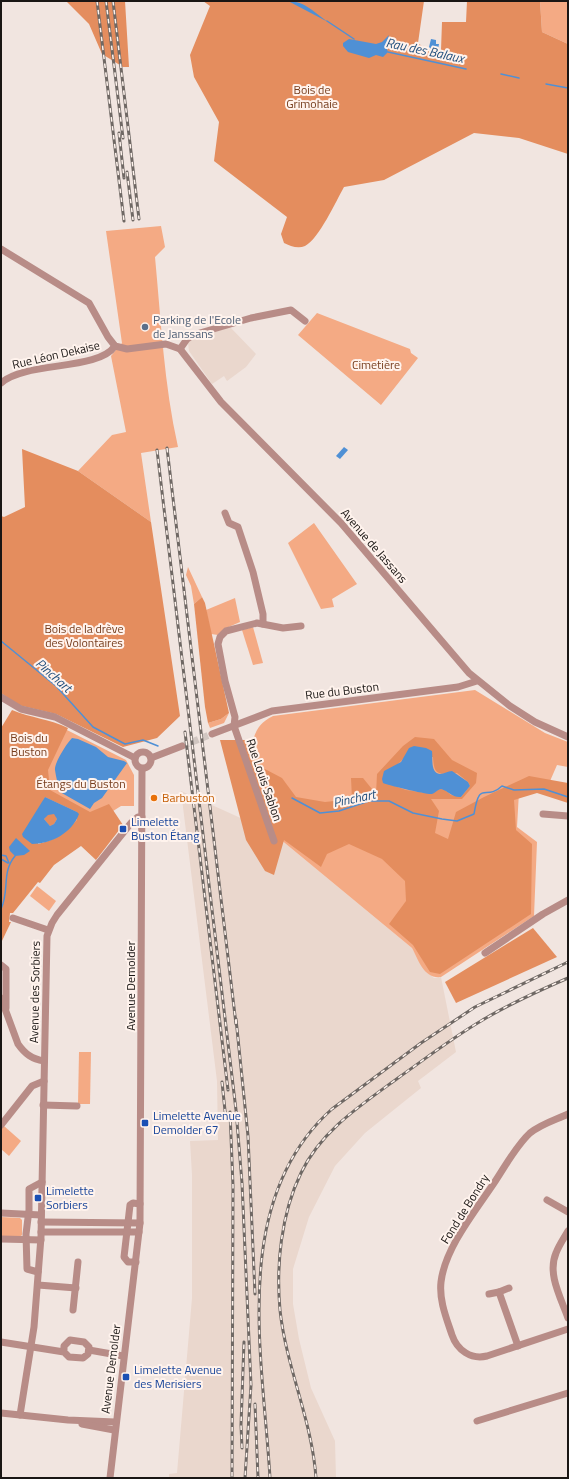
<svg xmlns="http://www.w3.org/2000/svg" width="569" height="1479" font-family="'Titillium Web',sans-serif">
<rect width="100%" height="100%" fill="#f1e5e0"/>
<g fill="#ead7cd">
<polygon points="230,327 256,354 246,367 227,381 224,376 212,384 189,351 188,343 193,339"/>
<polygon points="181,791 278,835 280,839 412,948 424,969 434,978 441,977 456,1052 418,1081 421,1088 365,1133 335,1166 309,1217 293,1269 293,1304 299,1339 311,1388 335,1441 336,1478 169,1478 169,1474 177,1473 192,1298 192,1175 190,1141 218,1140 217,1081"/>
</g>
<g fill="#f4aa84">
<polygon points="540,1 568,1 568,44 542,32"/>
<path d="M161,226L165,247L155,257C161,320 164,385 178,447L141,453L151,522L78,471L112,435L126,432L111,356L122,343L106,231Z"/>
<polygon points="317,313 410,349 411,353 418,358 381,405 298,335"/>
<polygon points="314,523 357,584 332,599 334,607 321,609 288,543"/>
<polygon points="188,567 202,597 194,604 191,586 186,575"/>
<polygon points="235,598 240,622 224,629 218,635 211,634 206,610"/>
<polygon points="253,627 263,663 253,665 242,630"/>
<path d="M475,690L545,733L568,742V767L557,765L547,788L519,792L517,827L537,842L534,916L441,977C424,979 419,961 412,948L280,839L252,747C254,732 259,723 273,716Z"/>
<polygon points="229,713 224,723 210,728 208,723 221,719"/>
<polygon points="65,729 126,760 134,775 134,806 121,806 78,833 12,828"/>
<polygon points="37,886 56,901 49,911 30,896"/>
<polygon points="79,1052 91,1052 90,1104 78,1104"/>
<polygon points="4,1126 21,1141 9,1156 1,1149 1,1129"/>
<polygon points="1,1217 20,1218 22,1220 22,1235 20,1237 1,1236"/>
</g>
<g fill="#e48d5e" fill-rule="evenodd">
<polygon points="125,1 129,67 123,67 102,54 89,24 67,2"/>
<path d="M203,1H424L418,43L431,53L441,50L442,22H466L467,1H540L542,32L568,44V154L519,138L474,133L384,180L344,187C336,201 319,239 305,246C298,249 290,246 284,243L281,234L287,217L214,161L219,122L194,77L190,55L210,6Z"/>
<polygon points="22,449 78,471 151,522 180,716 157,738 123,747 56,714 18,705 1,693 1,516 4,517 25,507"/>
<polygon points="202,597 205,603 229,713 221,719 208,723 205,707 194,604"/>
<path d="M12,710C31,718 50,719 68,728L48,770L50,790L90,812L109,804L123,825L96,860L81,846L54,865L40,883L38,882L13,913H10L9,922H11L1,943V728ZM45,797L77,812V820C65,833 55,840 38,844L43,801Z"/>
<path d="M415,737L434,739L452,760L477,773L476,783L462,799H431L439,811L435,833L448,839L456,812L484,797L529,776L568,783V803L537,793L514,800L516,830L532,844L531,914L440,974L430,972L413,945L389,924L406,901L405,881L382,859L349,844L327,854L321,867L284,840L274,875L265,871L246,840L220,740H249L263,768L282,778L296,797L325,802L352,799L351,778H363L376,794L377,774L403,746ZM433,757C434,777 439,774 457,773L468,782L470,786L461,797L451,795L445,790L441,789L427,793L406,790L392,785L398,764L404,758Z"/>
<polygon points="48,814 55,814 57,819 54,824 50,826 44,819"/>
<polygon points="533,928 557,957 456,1003 445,982"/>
</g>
<g fill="#4f90d5" fill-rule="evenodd">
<path d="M288,1C305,1 315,13 328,22Z"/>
<polygon points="389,35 386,46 388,52 383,57 376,55 369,58 348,52 343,46 343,43 349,39 376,44 382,42"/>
<polygon points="431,39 436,40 436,44 439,44 438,49 432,50 429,47"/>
<polygon points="344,447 348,450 340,459 336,456"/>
<path d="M72,738L78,739L96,747L108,757L124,761L127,763L102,798L94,803L90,809L60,792C58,785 56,777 55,770C54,763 67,743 72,738Z"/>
<path d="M414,746L426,748L432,751C433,758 430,773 440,774C444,774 448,771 452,771L468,782L470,786L461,797C452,798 449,791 441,789C437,790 435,793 432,794C428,795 387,785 383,783L382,779L384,771L401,762L409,748Z"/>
<path d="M45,797L77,812L79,814C72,833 51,844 32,844L23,837L22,834ZM54,814L57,819L54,824L50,826L44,819L48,815Z"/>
<polygon points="16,838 30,851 24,855 15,856 10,851 9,847"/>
</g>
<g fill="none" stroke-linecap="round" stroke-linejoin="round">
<g stroke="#4f90d5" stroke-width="1.5">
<polyline points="327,21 354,39"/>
<polyline points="388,52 466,69"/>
<polyline points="501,74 519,78"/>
<polyline points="546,84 568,88"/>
<polyline points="1,641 56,686 93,727 125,744 143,740 158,746"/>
<path d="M292,798L320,813L339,811L369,801H389L413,813L442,819L457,821L474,814C480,778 485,802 502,786L514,790L544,789L568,797"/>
<polyline points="1,855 6,856 9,863"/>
<polyline points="1,859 8,863"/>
<path d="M1,909C10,890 1,873 15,856"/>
</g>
<polyline stroke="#d1c6c1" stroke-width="7" stroke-dasharray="7 3.5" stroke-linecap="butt" points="182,746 212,734"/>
<g stroke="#b88c87" stroke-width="7">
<polyline points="1,249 89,303 108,337 115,346 127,349 166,344 180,349 221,402 341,523 469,673 510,706 535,722 568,737"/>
<polyline points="180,349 187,339 193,335 251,318 291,310 305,321"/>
<path d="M1,383C26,361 98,371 115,346"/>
<polyline points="225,513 229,523 238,527 253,572 263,614 263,624"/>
<polyline points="1,697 21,709 55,717 135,758"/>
<polyline points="212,734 272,711 458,687 477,681"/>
<circle cx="143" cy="760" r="8"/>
<polyline points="151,758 182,746"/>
<polyline points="543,814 568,816"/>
<polyline points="274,841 234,726 235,717 225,681 218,644 220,637 226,631 257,623 283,628 301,626"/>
<polyline points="13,918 48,930"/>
<polyline points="485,953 543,914 568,900"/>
<polyline points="1,965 6,969 6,1008"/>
<path d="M1,998L18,1044C25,1054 32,1059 44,1061"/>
<polyline points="43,1105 77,1106"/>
<path d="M568,1114C555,1120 541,1124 530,1133C516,1146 506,1165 496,1180C477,1209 445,1247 441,1282C439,1300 446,1317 452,1335C457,1350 471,1360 487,1356L568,1329"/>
<polyline points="1,1125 32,1086 44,1081"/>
<polyline points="547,1200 568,1212"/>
<polyline points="1,1213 41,1215"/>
<polyline points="41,1222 140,1223"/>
<path d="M568,1231C564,1238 559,1245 556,1253C547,1274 561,1298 568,1318"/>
<polyline points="41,1232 139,1232"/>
<polyline points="1,1239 41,1240"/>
<polyline points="136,1262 128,1262 124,1257 130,1205 133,1203 140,1204"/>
<polyline points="38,1272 27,1269 26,1234 29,1210 29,1189 42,1182"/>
<polyline points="38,1285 76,1288"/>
<polyline points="509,1288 499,1292 518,1346"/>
<polyline points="489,1294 499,1292"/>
<polyline points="73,1310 78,1262"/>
<polyline points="1,1342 64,1352 69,1357 83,1358 88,1354 89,1347 84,1342 70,1340 64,1346 64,1352"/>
<polyline points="89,1350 123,1356"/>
<polyline points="1,1413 68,1420 115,1422"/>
<polyline points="20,1415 34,1327 41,1237 47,936 52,923 57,915 131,823 138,817 142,817"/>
<polyline points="477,1421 568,1393"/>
<polyline points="82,1424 114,1430"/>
<polyline points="110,1478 140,1223 142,769"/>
</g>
<defs>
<g id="rail">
<polyline points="97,1 124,221"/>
<polyline points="106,1 123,138"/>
<polyline points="113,1 139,219"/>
<polyline points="119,133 124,178"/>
<polyline points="127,172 133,220"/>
<polyline points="167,448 236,1024"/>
<polyline points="157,450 236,1110 242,1183 251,1385 245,1478"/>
<polyline points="185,732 228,1090"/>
<polyline points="236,1019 248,1136 255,1294"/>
<polyline points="222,1082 226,1120"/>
<polyline points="230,1112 233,1186 232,1478"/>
<polyline points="255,1404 258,1478"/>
<polyline points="242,1448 241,1425 244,1342"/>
<path d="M270,1478C263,1357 229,1201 332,1109L421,1043L475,1007L568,962"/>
<path d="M316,1478C312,1420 286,1367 280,1310C276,1265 281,1214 301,1173C321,1131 361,1105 398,1078C425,1059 452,1038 481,1021C509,1004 538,991 568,978"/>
</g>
</defs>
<use href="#rail" stroke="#6f6864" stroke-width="3"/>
<use href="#rail" stroke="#fff3ed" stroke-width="1.5" stroke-dasharray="4.5" stroke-linecap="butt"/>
</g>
<circle fill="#5c6f8a" stroke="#fff3ed" stroke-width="1.5" cx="145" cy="327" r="4"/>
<circle fill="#e8710a" stroke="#fff3ed" stroke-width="1.5" cx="154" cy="798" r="4"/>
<g fill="#1a4fb4" stroke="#fff3ed" stroke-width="1.5">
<rect x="119" y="825" width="8" height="8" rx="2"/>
<rect x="141" y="1119" width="8" height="8" rx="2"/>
<rect x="34" y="1194" width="8" height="8" rx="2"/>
<rect x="122" y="1373" width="8" height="8" rx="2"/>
</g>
<g text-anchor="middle" stroke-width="4" stroke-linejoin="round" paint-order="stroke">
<g font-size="12" fill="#773d1d" stroke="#fff3ed">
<text x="312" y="94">Bois de<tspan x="312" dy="14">Grimohaie</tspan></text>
<text x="376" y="369">Cimetière</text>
<text x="84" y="633">Bois de la drève<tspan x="84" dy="14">des Volontaires</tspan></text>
<text x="29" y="742">Bois du<tspan x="29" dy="14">Buston</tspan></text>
<text x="81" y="788">Étangs du Buston</text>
</g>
<g font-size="12" fill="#4e5e75" stroke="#fff3ed" text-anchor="start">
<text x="153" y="324">Parking de l'Ecole<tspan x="153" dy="14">de Janssans</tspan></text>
</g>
<g font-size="12" fill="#1a1614" stroke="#fff3ed">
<text transform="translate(56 355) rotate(-13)" y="4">Rue Léon Dekaise</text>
<text transform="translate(374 546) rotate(49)" y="4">Avenue de Jassans</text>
<text transform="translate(342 691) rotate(-7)" y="4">Rue du Buston</text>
<text transform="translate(264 780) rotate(71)" y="4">Rue Louis Sablon</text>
<text transform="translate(131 986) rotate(-90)" y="4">Avenue Demolder</text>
<text transform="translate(35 992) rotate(-89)" y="4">Avenue des Sorbiers</text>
<text transform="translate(465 1209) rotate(-58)" y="4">Fond de Bondry</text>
<text transform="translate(111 1369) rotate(-83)" y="4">Avenue Demolder</text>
</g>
<g font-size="12" fill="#c56008" stroke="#fff3ed" text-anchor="start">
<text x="162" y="802">Barbuston</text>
</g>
<g font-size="12" fill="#164399" stroke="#fff3ed" text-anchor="start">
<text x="131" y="826">Limelette<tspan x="131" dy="14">Buston Étang</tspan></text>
<text x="153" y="1120">Limelette Avenue<tspan x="153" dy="14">Demolder 67</tspan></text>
<text x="46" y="1195">Limelette<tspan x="46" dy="14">Sorbiers</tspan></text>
<text x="134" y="1374">Limelette Avenue<tspan x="134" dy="14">des Merisiers</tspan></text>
</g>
<g font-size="13" font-style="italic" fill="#1f4d7b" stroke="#fff3ed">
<text transform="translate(425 50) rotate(12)" y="5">Rau des Balaux</text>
<text transform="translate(54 675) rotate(42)" y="5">Pinchart</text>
<text transform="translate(354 798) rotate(-12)" y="5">Pinchart</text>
</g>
</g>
<rect width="569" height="1479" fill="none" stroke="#1a1614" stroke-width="4"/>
</svg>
